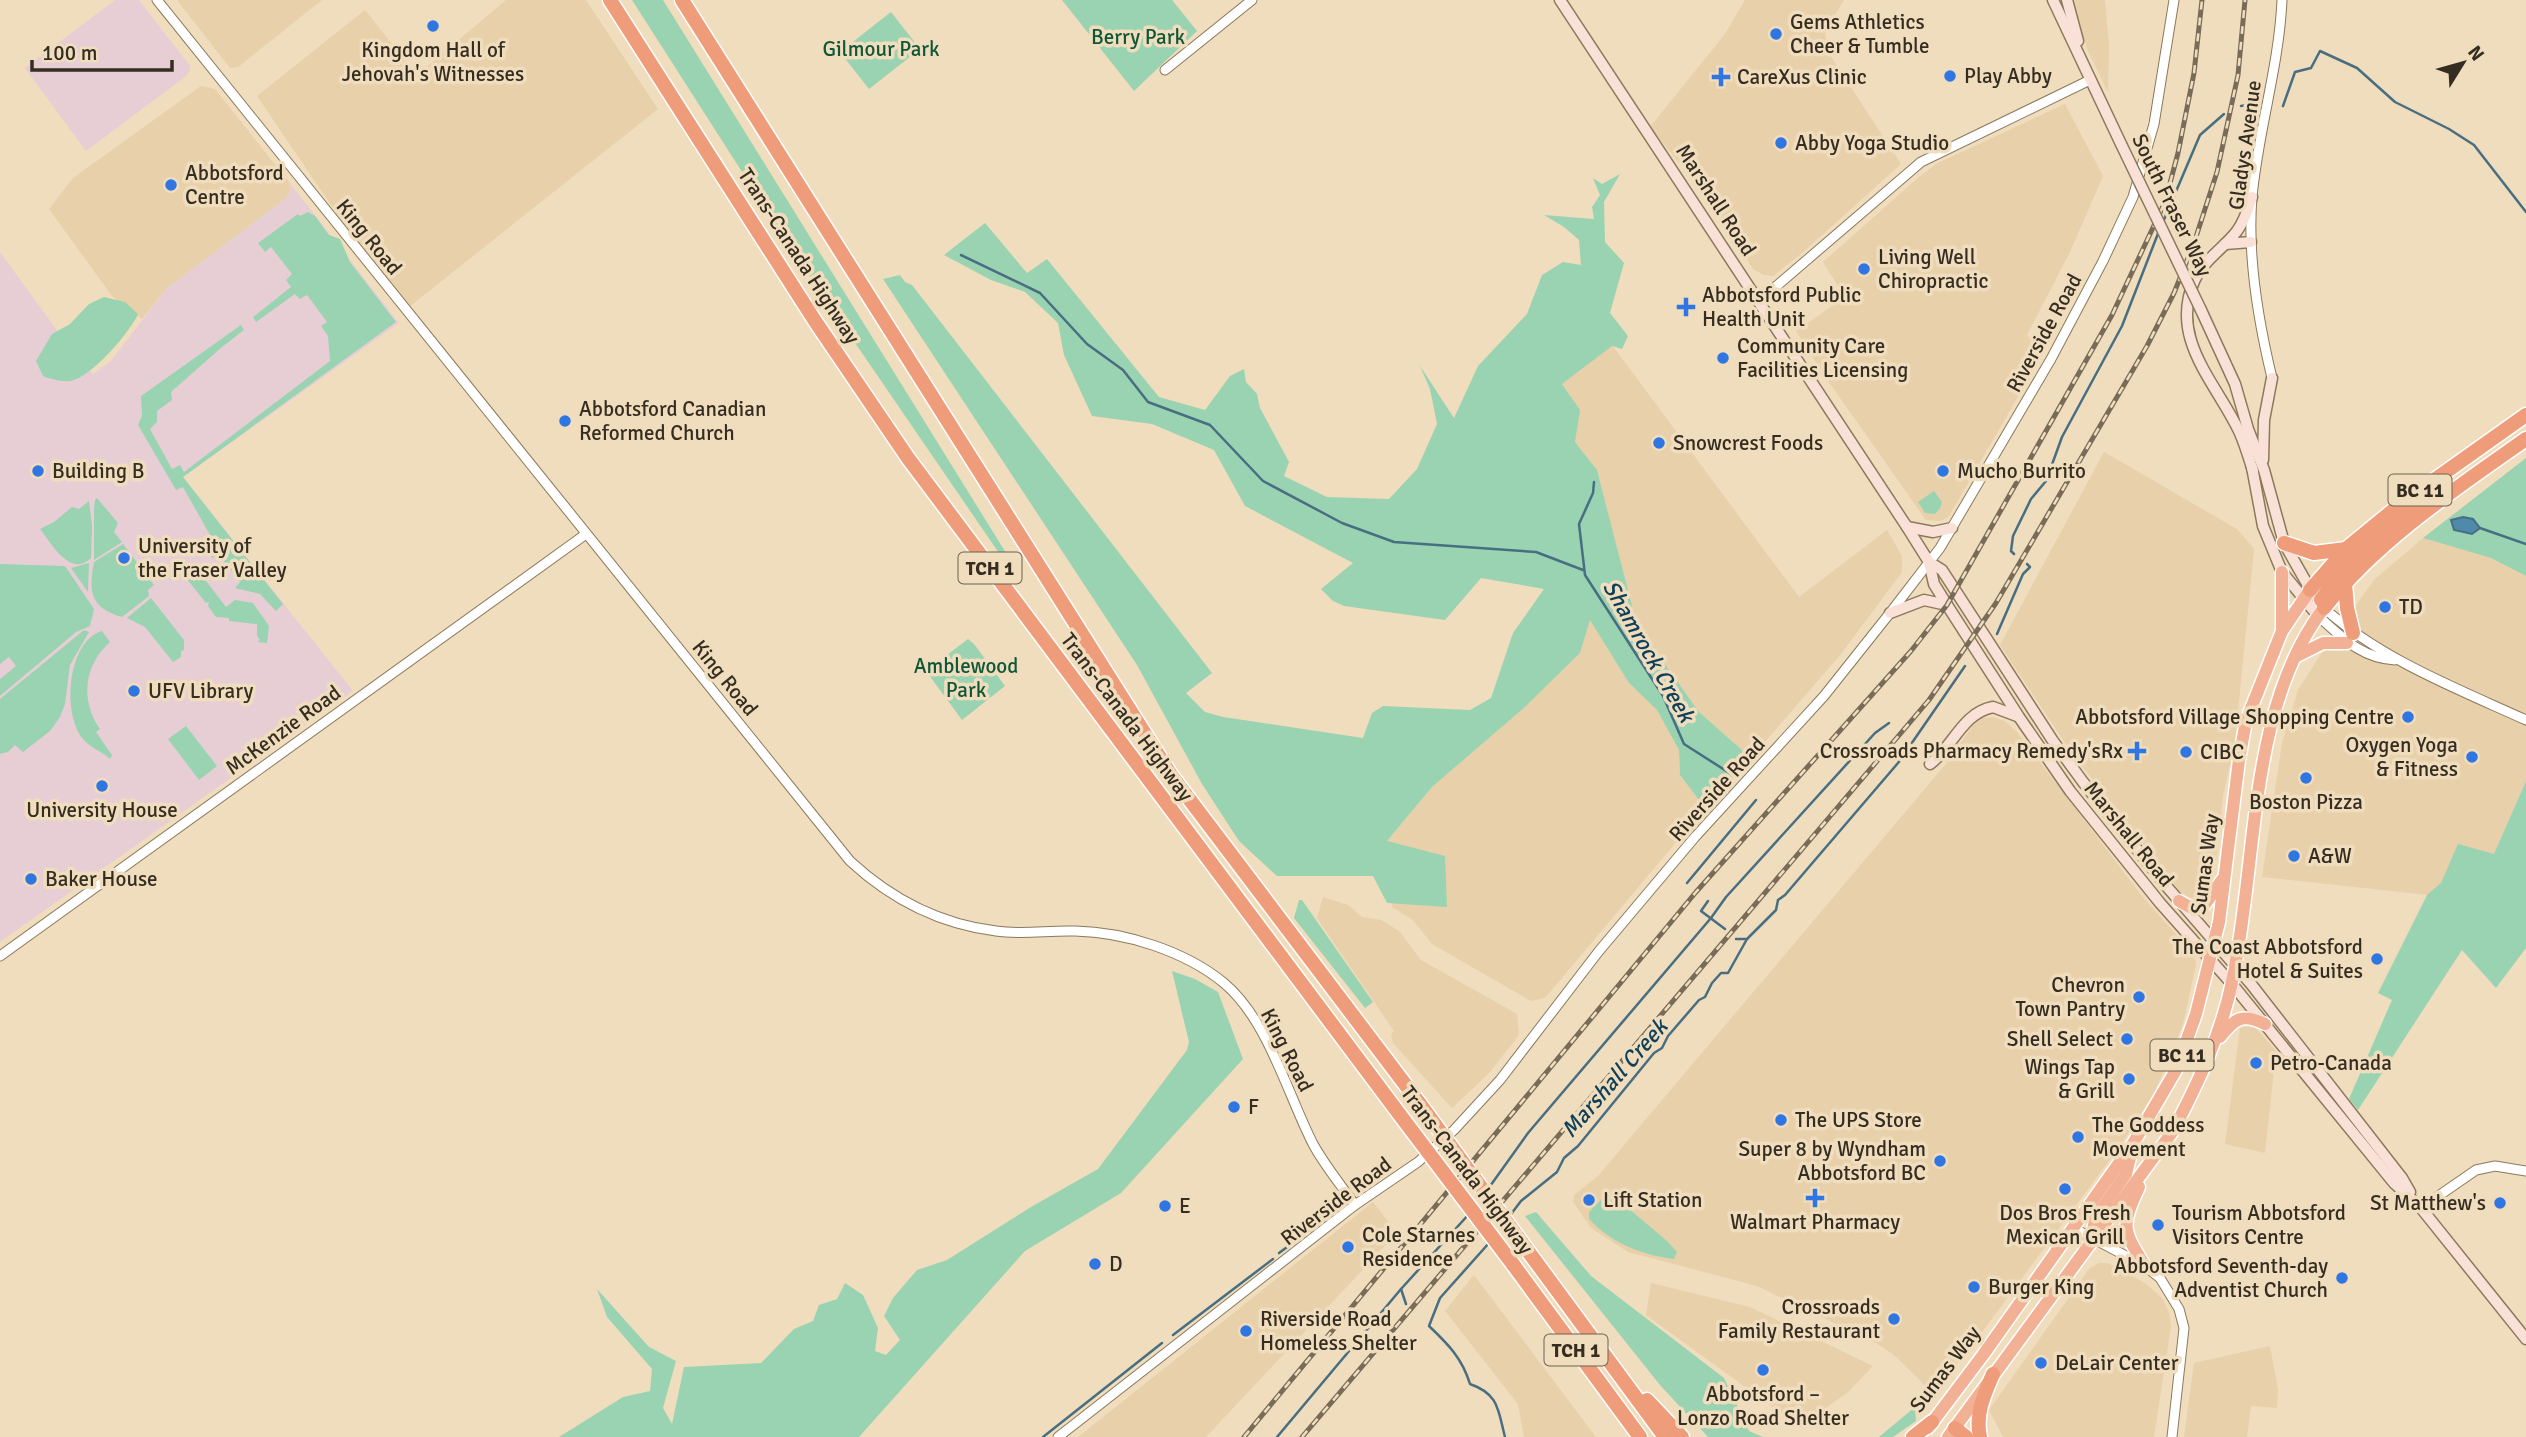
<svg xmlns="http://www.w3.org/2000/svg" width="2526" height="1437" font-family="Signika,sans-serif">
<rect width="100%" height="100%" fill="#f0ddbd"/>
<g fill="#e7d0aa">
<polygon points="177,0 322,0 238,67 230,68"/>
<polygon points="506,0 586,0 658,109 409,307 352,236 257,96 365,10 417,75"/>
<polygon points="1745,0 1844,0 1825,32 1828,52 1901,164 1802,253 1773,276 1764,275 1753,269 1706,196 1650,127 1725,34"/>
<polygon points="2072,0 2105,0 2109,45 2108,92 2087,49"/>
<polygon points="201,86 215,89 289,182 291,192 285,199 166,289 142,319 112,296 49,209 73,178"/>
<polygon points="2065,104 2103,176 2070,252 2027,335 2041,357 1949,516 1941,521 1926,520 1826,378 1796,331 1845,297 1823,262 1919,177 1936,164"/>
<polygon points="1612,345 1799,597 1887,530 1902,556 1902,572 1841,654 1751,758 1699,712 1637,625 1597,470 1575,442 1579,410 1562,384"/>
<polygon points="2104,452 2237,529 2254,549 2235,742 2223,796 2217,855 2211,887 2207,896 2198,899 2190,898 2180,891 2071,752 2000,645"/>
<polygon points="2423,538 2491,558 2526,576 2526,781 2474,900 2262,877 2282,743 2298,690 2317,660 2374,580"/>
<polygon points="1590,619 1629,683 1657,710 1679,750 1680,775 1705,808 1545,998 1531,1001 1432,944 1413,920 1392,907 1387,841 1432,787 1525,707 1580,653"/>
<polygon points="1992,717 2005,721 2017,732 2142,896 2194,954 2196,965 2183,1024 2154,1094 2120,1146 1988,1324 1939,1388 1930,1390 1894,1355 1876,1343 1757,1286 1628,1252 1591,1228 1573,1202 1574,1195 1598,1176 1945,765 1973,725 1983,718"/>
<polygon points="1323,897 1348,905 1362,917 1381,920 1399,931 1421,960 1517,1014 1519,1035 1489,1073 1452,1108 1393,1043 1391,1034 1394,1031 1317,918"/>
<polygon points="2250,1025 2258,1030 2276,1051 2265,1153 2225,1144 2240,1028"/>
<polygon points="1373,1202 1397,1233 1206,1437 1078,1437"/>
<polygon points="2099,1263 2108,1263 2145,1283 2162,1298 2169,1312 2171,1326 2154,1437 2003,1437 1989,1410 2090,1268"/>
<polygon points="1474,1275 1596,1437 1524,1437 1518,1404 1445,1311"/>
<polygon points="1651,1283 1750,1307 1873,1366 1847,1393 1814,1416 1803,1429 1646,1315"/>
<polygon points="2270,1346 2278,1389 2277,1408 2251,1406 2247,1437 2184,1437 2194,1363"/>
</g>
<g fill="#e7ced5">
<polygon points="115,0 139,0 190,66 190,71 185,77 86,151 25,68"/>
<polygon points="289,182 399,323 183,477 353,691 0,942 0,252 62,337 93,374 111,361 166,289 285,199 291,191"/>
</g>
<g fill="#9ad3b2">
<polygon points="632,0 663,0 1021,577 1001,556 799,261"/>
<polygon points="1062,0 1172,0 1197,31 1134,91"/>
<polygon points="891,12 920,49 869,89 840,52"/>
<polygon points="1620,174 1604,202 1605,242 1624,263 1610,313 1628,336 1622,349 1612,346 1562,384 1580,410 1575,442 1597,470 1637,625 1699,712 1751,758 1705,808 1680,775 1679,750 1657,710 1629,683 1590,620 1580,653 1525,707 1432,787 1387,841 1445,856 1447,907 1387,903 1373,876 1277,876 1239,841 1202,784 1137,665 883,279 900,275 905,282 912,285 1212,673 1186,693 1205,712 1223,717 1363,738 1372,713 1383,706 1470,710 1491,698 1513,633 1544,589 1481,578 1445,620 1344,606 1333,601 1321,589 1353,563 1245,506 1214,450 1152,424 1092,416 1064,355 1058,323 1025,292 991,280 944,255 985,223 1027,273 1047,259 1159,397 1205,410 1230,376 1244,369 1246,382 1257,394 1260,408 1289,462 1284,476 1327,497 1389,499 1417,469 1437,424 1430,389 1420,366 1454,418 1478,366 1527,314 1542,275 1563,262 1581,265 1579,240 1564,227 1544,215 1594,219 1592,207 1600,195 1593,178 1602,184"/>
<polygon points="308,212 315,216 329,235 340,239 350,262 396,322 183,477 283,604 276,611 260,594 235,588 240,582 219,555 212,558 211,556 219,551 183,487 176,490 138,425 142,416 141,396 241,325 244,330 222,347 171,392 172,400 157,411 157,422 150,429 172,469 180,465 184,472 330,361 328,336 321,326 327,322 307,295 300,299 295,294 256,322 253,317 291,287 286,280 292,274 271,247 265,252 258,243 298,214 300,216"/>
<path d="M104,297L125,302L138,314C131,331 90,379 70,381C61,382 51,379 43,376L36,361L52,334L70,324L89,304Z"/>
<polygon points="2526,458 2526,576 2491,558 2423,538"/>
<polygon points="1934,491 1942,502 1940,508 1935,514 1925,513 1918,502"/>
<polygon points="97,498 118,523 114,532 122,542 94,560 94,508 95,500"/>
<path d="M89,501L92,526L91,558C70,578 52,544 40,529L54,522L72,507L79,509Z"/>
<path d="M123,544L154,585L148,590L149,596L122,617C91,608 88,593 94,562Z"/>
<polygon points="89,563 88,592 71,568"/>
<polygon points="0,564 65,566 94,609 90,626 76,632 0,696 0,679 16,666 9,657 0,664"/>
<polygon points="192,566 197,569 226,607 235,600 253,603 269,626 267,643 257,642 260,640 257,636 257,624 229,621 229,618 216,617 208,606 209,602 206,603 183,574"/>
<polygon points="151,598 184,640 184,650 181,651 181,657 173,662 145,627 127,618"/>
<polygon points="84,630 89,632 70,665 65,704 60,717 50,731 23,752 15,745 8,752 0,754 0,699"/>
<path d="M102,631L110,642C84,665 80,700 100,729L96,732L112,755L110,759C102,751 90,748 83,739C62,714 67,641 102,631Z"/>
<polygon points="968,639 974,644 1005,686 962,720 926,671"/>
<polygon points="186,726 217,766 199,780 168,739"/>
<polygon points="2526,781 2526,948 2496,988 2462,950 2358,1110 2349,1099 2392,1000 2378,993 2427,895 2441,883 2458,844 2494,854"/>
<polygon points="1299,900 1302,900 1373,1002 1365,1008 1294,918"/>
<polygon points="1172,971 1195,979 1218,992 1243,1059 1121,1193 1025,1251 859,1437 559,1437 623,1397 650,1391 652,1369 607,1317 597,1289 649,1347 676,1361 663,1408 672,1424 684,1367 761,1363 794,1329 813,1321 819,1305 837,1299 845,1283 863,1295 878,1328 875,1351 886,1355 900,1340 884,1316 893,1298 917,1270 947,1260 1031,1207 1098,1169 1187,1050 1189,1042"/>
<path d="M1609,1192L1667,1241L1677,1252L1674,1259C1642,1255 1611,1243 1589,1219V1212Z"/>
<polygon points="1536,1212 1591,1276 1724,1378 1749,1431 1763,1437 1708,1437 1660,1385 1525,1216"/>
<polygon points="1915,1407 1916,1421 1893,1437 1879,1437"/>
</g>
<polygon fill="#508aab" stroke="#486e82" stroke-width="2" points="2463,517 2473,519 2480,528 2472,534 2454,530 2451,520"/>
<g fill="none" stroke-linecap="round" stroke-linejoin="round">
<g stroke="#486e82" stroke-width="2.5">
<polyline points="2241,106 2255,103"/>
<polyline points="2283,106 2295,72 2311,68 2320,51 2357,68 2395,102 2449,129 2474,145 2526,212"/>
<polyline points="2163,222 2200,135 2224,114"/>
<polyline points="961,255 1040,293 1087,344 1123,370 1148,402 1210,425 1263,481 1342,523 1394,542 1536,552 1583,570"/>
<polyline points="1594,482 1593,493 1579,524 1585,575 1663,696 1684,744 1731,774"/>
<polyline points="2480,528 2526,544"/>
<polyline points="2014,554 2011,551 2013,536 2031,499 2046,481 2062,437 2122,326 2159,231"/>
<polyline points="1997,634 2023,574 2030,567 2027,564"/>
<polyline points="1687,883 1756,800"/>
<polyline points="1708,901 1701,911 1725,929"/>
<polyline points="1736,939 1746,939"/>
<polyline points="1488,1189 1528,1133 1711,918 1726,897 1875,733 1889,723"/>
<polyline points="1508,1218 1521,1201 1557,1172 1564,1158 1578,1146 1654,1053 1662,1048 1668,1036 1699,1000 1705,997 1712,983 1721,973 1728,973 1747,939 1776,910 1778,900 1785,895 1898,763 1965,666"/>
<polyline points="1319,1223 1347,1202"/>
<path d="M1489,1243L1440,1298L1429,1326C1448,1344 1462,1358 1470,1384C1499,1394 1498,1410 1505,1437"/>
<polyline points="1279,1253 1313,1228"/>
<polyline points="1406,1304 1401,1289 1469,1214"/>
<polyline points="1173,1335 1273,1259"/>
<polyline points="1043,1437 1162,1343"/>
<polyline points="1277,1437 1401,1289"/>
</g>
<defs>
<g id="tertiary">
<path d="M157,0L850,861C891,899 939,924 996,931C1022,935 1049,930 1075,931C1125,932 1185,951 1224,983C1268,1020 1287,1093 1313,1144C1325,1166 1341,1185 1355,1205"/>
<polyline points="1165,70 1252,0"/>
<polyline points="1759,301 1921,162 2090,80"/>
<path d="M2272,378C2258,320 2247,257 2252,197C2258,131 2279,67 2282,0"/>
<path d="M2324,608C2380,659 2458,689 2526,720"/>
<path d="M2318,616C2343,638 2361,658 2395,660"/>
<polyline points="0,956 586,534"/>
<polyline points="2421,1208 2476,1170 2495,1166 2526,1171"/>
<polyline points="2073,1228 2145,1266 2160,1278 2179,1309 2184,1328 2172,1437"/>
<polyline points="1058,1437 1355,1205 1418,1162 1454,1130 1500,1080 1599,951 1695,837 1824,696 1890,613 1940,548 2051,359 2103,261 2133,197 2154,124 2174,0"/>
</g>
<g id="secondary">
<polyline points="1560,0 1907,527 1929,562 1934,584 1947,605 2019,717 2070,791 2160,903 2232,984 2394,1183 2421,1208 2526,1339"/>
<polyline points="2053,0 2121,144"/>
<polyline points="2067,0 2078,41"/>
<path d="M2252,197C2248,209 2245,220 2237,231C2224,248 2205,259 2195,279C2168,338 2215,381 2239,431C2245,444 2249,458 2253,471"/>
<polyline points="2225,244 2251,242"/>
<polyline points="2201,310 2235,384 2248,429 2264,470 2284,543 2314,596"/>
<polyline points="2263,460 2264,420 2272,378"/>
<polyline points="2252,467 2263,526 2282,572 2318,616"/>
<polyline points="1907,527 1933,532 1952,528"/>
<polyline points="1929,562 1942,570 2053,741 2083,782 2168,888 2251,984 2402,1178 2410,1192"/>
<polyline points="1890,613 1924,600 1947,605"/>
<path d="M1930,764C1953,747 1962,713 1993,707L2017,716"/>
</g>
<g id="trunk">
<polyline points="2282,631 2282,572"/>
<polyline points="2295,657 2323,643 2347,643"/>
<polyline points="2179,901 2190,907 2203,907 2222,880"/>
<path d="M2220,1037C2235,1018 2242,1013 2265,1024"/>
<path d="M2139,1187C2121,1226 2122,1229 2145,1266"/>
<polyline points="2092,1239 2095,1218 2126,1174 2132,1149"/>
<polyline points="1928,1428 1983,1355 2134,1142 2176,1070 2196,1014 2219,922 2239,760 2246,721 2282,631 2310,590"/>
<path d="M1948,1437L2173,1131C2198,1083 2221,1035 2232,982C2258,862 2247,708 2324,608"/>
</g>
<g id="motorway">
<polyline points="610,0 815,321 908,458 1400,1115"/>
<polyline points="682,0 1171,775 1420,1104"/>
<polyline points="2284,543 2314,553 2346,549"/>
<polyline points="2345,583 2347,608 2353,633"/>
<polyline points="2310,590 2346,549 2402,503 2526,415"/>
<path d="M2321,600C2349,556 2393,524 2434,491"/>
<path d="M2324,608C2379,539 2455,489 2526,439"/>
<polyline points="1525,1247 1665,1437"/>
<polyline points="1512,1263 1640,1437"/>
<polyline points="1647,1400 1682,1437"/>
<polyline points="1955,1428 1966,1437"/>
<polyline points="1913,1437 1932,1422"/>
<path d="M1980,1437C1975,1414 1984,1395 1993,1374"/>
</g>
</defs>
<use href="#tertiary" stroke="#8b795c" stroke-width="11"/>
<use href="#secondary" stroke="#8b795c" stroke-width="13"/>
<use href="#trunk" stroke="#fff" stroke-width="15"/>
<use href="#motorway" stroke="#fff" stroke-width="17"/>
<use href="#tertiary" stroke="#fff" stroke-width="9"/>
<use href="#secondary" stroke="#fae1d7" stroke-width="10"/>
<use href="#trunk" stroke="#f2b094" stroke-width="12"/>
<use href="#motorway" stroke="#ef9c7a" stroke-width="14"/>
<defs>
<g id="rail">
<polyline points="1244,1437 1696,892 1911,651 1947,605 2112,315 2165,202 2178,153 2194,73 2202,0"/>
<polyline points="1302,1437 1929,700 1996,603 2147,346 2174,293 2194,243 2217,172 2238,75 2245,0"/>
</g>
</defs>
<use href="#rail" stroke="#786c59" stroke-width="5"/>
<use href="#rail" stroke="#f0ddbd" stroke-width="2.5" stroke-dasharray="8" stroke-linecap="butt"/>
<defs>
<polyline id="secondary-bridge" points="2121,144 2201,310"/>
<g id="motorway-bridge">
<polyline points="1420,1104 1525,1247"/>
<polyline points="1400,1115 1512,1263"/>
</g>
</defs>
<use href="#secondary-bridge" stroke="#8b795c" stroke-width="13" stroke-linecap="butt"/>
<use href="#motorway-bridge" stroke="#fff" stroke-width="17" stroke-linecap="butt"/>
<use href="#secondary-bridge" stroke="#fae1d7" stroke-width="10"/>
<use href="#motorway-bridge" stroke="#ef9c7a" stroke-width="14"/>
</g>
<g fill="#2f76e3" stroke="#f0ddbd" stroke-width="2.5">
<circle cx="433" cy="26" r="7"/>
<circle cx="1776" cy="34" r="7"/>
<circle cx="1950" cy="76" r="7"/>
<path d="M1717.5 66.5h7v7h7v7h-7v7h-7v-7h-7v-7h7z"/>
<circle cx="1781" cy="143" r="7"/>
<circle cx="171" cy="185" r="7"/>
<circle cx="1864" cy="269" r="7"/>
<path d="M1682.5 296.5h7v7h7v7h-7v7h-7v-7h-7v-7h7z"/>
<circle cx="1723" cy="358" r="7"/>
<circle cx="565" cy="421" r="7"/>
<circle cx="1659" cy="443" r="7"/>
<circle cx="38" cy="471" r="7"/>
<circle cx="1943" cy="471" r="7"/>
<circle cx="124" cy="558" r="7"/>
<circle cx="2385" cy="607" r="7"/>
<circle cx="134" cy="691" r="7"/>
<circle cx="2408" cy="717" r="7"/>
<path d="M2133.5 740.5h7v7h7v7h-7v7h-7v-7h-7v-7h7z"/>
<circle cx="2186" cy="752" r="7"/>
<circle cx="2472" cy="757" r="7"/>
<circle cx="2306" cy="778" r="7"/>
<circle cx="102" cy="786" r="7"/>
<circle cx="2294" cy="856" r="7"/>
<circle cx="31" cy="879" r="7"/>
<circle cx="2377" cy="959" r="7"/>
<circle cx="2139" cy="997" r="7"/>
<circle cx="2127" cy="1039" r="7"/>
<circle cx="2256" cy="1063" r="7"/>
<circle cx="2129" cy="1079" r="7"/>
<circle cx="1234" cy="1107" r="7"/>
<circle cx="1781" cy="1120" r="7"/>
<circle cx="2078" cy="1137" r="7"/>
<circle cx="1940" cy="1161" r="7"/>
<circle cx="2065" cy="1189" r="7"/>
<path d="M1811.5 1187.5h7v7h7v7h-7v7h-7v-7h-7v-7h7z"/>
<circle cx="1589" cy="1200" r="7"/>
<circle cx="2500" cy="1203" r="7"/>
<circle cx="1165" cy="1206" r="7"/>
<circle cx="2158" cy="1225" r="7"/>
<circle cx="1348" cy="1247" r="7"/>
<circle cx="1095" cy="1264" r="7"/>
<circle cx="2342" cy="1278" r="7"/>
<circle cx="1974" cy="1287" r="7"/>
<circle cx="1894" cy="1319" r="7"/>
<circle cx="1246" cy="1331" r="7"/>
<circle cx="2041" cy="1363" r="7"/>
<circle cx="1763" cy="1370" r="7"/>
</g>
<g text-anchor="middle" stroke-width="7" stroke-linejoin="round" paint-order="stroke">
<g fill="#f0ddbd" stroke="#6d6250" stroke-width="2">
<rect x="2388.5" y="474.5" width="63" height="31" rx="5"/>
<rect x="958.5" y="552.5" width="63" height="31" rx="5"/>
<rect x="2150.5" y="1039.5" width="63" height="31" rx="5"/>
<rect x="1544.5" y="1334.5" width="63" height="31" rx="5"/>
</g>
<g font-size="19" font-weight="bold" fill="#352d21">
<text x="2420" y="497">BC 11</text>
<text x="990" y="575">TCH 1</text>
<text x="2182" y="1062">BC 11</text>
<text x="1576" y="1357">TCH 1</text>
</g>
<g font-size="21" fill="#352d21" stroke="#f0ddbd" text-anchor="start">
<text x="1790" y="29">Gems Athletics<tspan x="1790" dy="24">Cheer &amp; Tumble</tspan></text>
<text x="433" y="57" text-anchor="middle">Kingdom Hall of<tspan x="433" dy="24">Jehovah's Witnesses</tspan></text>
<text x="1964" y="83">Play Abby</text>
<text x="1737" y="84">CareXus Clinic</text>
<text x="1795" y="150">Abby Yoga Studio</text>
<text x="185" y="180">Abbotsford<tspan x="185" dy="24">Centre</tspan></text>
<text x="1878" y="264">Living Well<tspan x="1878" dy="24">Chiropractic</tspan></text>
<text x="1702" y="302">Abbotsford Public<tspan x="1702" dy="24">Health Unit</tspan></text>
<text x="1737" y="353">Community Care<tspan x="1737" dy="24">Facilities Licensing</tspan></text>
<text x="579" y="416">Abbotsford Canadian<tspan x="579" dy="24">Reformed Church</tspan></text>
<text x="1673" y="450">Snowcrest Foods</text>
<text x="52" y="478">Building B</text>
<text x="1957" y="478">Mucho Burrito</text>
<text x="138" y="553">University of<tspan x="138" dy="24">the Fraser Valley</tspan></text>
<text x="2399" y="614">TD</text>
<text x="148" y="698">UFV Library</text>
<text x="2394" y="724" text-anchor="end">Abbotsford Village Shopping Centre</text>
<text x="2458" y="752" text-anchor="end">Oxygen Yoga<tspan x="2458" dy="24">&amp; Fitness</tspan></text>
<text x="2123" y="758" text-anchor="end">Crossroads Pharmacy Remedy'sRx</text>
<text x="2200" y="759">CIBC</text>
<text x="2306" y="809" text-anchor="middle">Boston Pizza</text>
<text x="102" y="817" text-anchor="middle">University House</text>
<text x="2308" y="863">A&amp;W</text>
<text x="45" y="886">Baker House</text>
<text x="2363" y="954" text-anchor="end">The Coast Abbotsford<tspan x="2363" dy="24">Hotel &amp; Suites</tspan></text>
<text x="2125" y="992" text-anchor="end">Chevron<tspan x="2125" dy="24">Town Pantry</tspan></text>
<text x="2113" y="1046" text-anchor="end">Shell Select</text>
<text x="2270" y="1070">Petro-Canada</text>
<text x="2115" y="1074" text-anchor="end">Wings Tap<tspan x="2115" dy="24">&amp; Grill</tspan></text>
<text x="1248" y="1114">F</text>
<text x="1795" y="1127">The UPS Store</text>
<text x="2092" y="1132">The Goddess<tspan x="2092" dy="24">Movement</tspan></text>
<text x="1926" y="1156" text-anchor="end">Super 8 by Wyndham<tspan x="1926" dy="24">Abbotsford BC</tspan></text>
<text x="1603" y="1207">Lift Station</text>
<text x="2486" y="1210" text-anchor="end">St Matthew's</text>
<text x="1179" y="1213">E</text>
<text x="2065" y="1220" text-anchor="middle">Dos Bros Fresh<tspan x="2065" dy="24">Mexican Grill</tspan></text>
<text x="2172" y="1220">Tourism Abbotsford<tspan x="2172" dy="24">Visitors Centre</tspan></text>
<text x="1815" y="1229" text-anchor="middle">Walmart Pharmacy</text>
<text x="1362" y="1242">Cole Starnes<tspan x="1362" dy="24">Residence</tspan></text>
<text x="1109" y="1271">D</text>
<text x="2328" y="1273" text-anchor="end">Abbotsford Seventh-day<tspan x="2328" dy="24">Adventist Church</tspan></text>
<text x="1988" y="1294">Burger King</text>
<text x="1880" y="1314" text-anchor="end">Crossroads<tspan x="1880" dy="24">Family Restaurant</tspan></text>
<text x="1260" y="1326">Riverside Road<tspan x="1260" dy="24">Homeless Shelter</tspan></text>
<text x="2055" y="1370">DeLair Center</text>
<text x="1763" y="1401" text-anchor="middle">Abbotsford –<tspan x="1763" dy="24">Lonzo Road Shelter</tspan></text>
</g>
<g font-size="21" fill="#0e5838" stroke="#f0ddbd">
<text x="1138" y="44">Berry Park</text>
<text x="881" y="56">Gilmour Park</text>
<text x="966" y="673">Amblewood<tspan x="966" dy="24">Park</tspan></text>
</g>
<g font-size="21" fill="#352d21" stroke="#f0ddbd">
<text transform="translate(2245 145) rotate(-82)" y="7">Gladys Avenue</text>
<text transform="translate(1716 200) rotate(57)" y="7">Marshall Road</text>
<text transform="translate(2172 205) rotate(64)" y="7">South Fraser Way</text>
<text transform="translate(369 237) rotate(51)" y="7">King Road</text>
<text transform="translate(799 256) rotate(57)" y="7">Trans-Canada Highway</text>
<text transform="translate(2044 333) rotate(-61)" y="7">Riverside Road</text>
<text transform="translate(725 678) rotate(51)" y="7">King Road</text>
<text transform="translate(1127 717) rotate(53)" y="7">Trans-Canada Highway</text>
<text transform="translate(283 730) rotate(-36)" y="7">McKenzie Road</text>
<text transform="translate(1717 789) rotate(-48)" y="7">Riverside Road</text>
<text transform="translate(2129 834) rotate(51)" y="7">Marshall Road</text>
<text transform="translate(2205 864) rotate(-82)" y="7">Sumas Way</text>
<text transform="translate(1287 1050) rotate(63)" y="7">King Road</text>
<text transform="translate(1467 1170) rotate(53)" y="7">Trans-Canada Highway</text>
<text transform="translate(1336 1201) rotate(-37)" y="7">Riverside Road</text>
<text transform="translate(1945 1369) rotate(-53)" y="7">Sumas Way</text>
</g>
<g font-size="23" font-style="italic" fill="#104059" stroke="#f0ddbd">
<text transform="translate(1649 651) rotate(60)" y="8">Shamrock Creek</text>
<text transform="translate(1614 1078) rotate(-49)" y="8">Marshall Creek</text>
</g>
</g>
<g transform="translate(2463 63) rotate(53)" stroke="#f0ddbd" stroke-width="5" paint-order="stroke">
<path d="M0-5L12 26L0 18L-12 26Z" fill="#352d21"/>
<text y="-10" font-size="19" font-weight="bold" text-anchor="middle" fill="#352d21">N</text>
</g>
<path d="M32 60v10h140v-10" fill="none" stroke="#352d21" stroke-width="3.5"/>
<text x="42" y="60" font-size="21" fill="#352d21" stroke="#f0ddbd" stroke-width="5" paint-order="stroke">100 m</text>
</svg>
